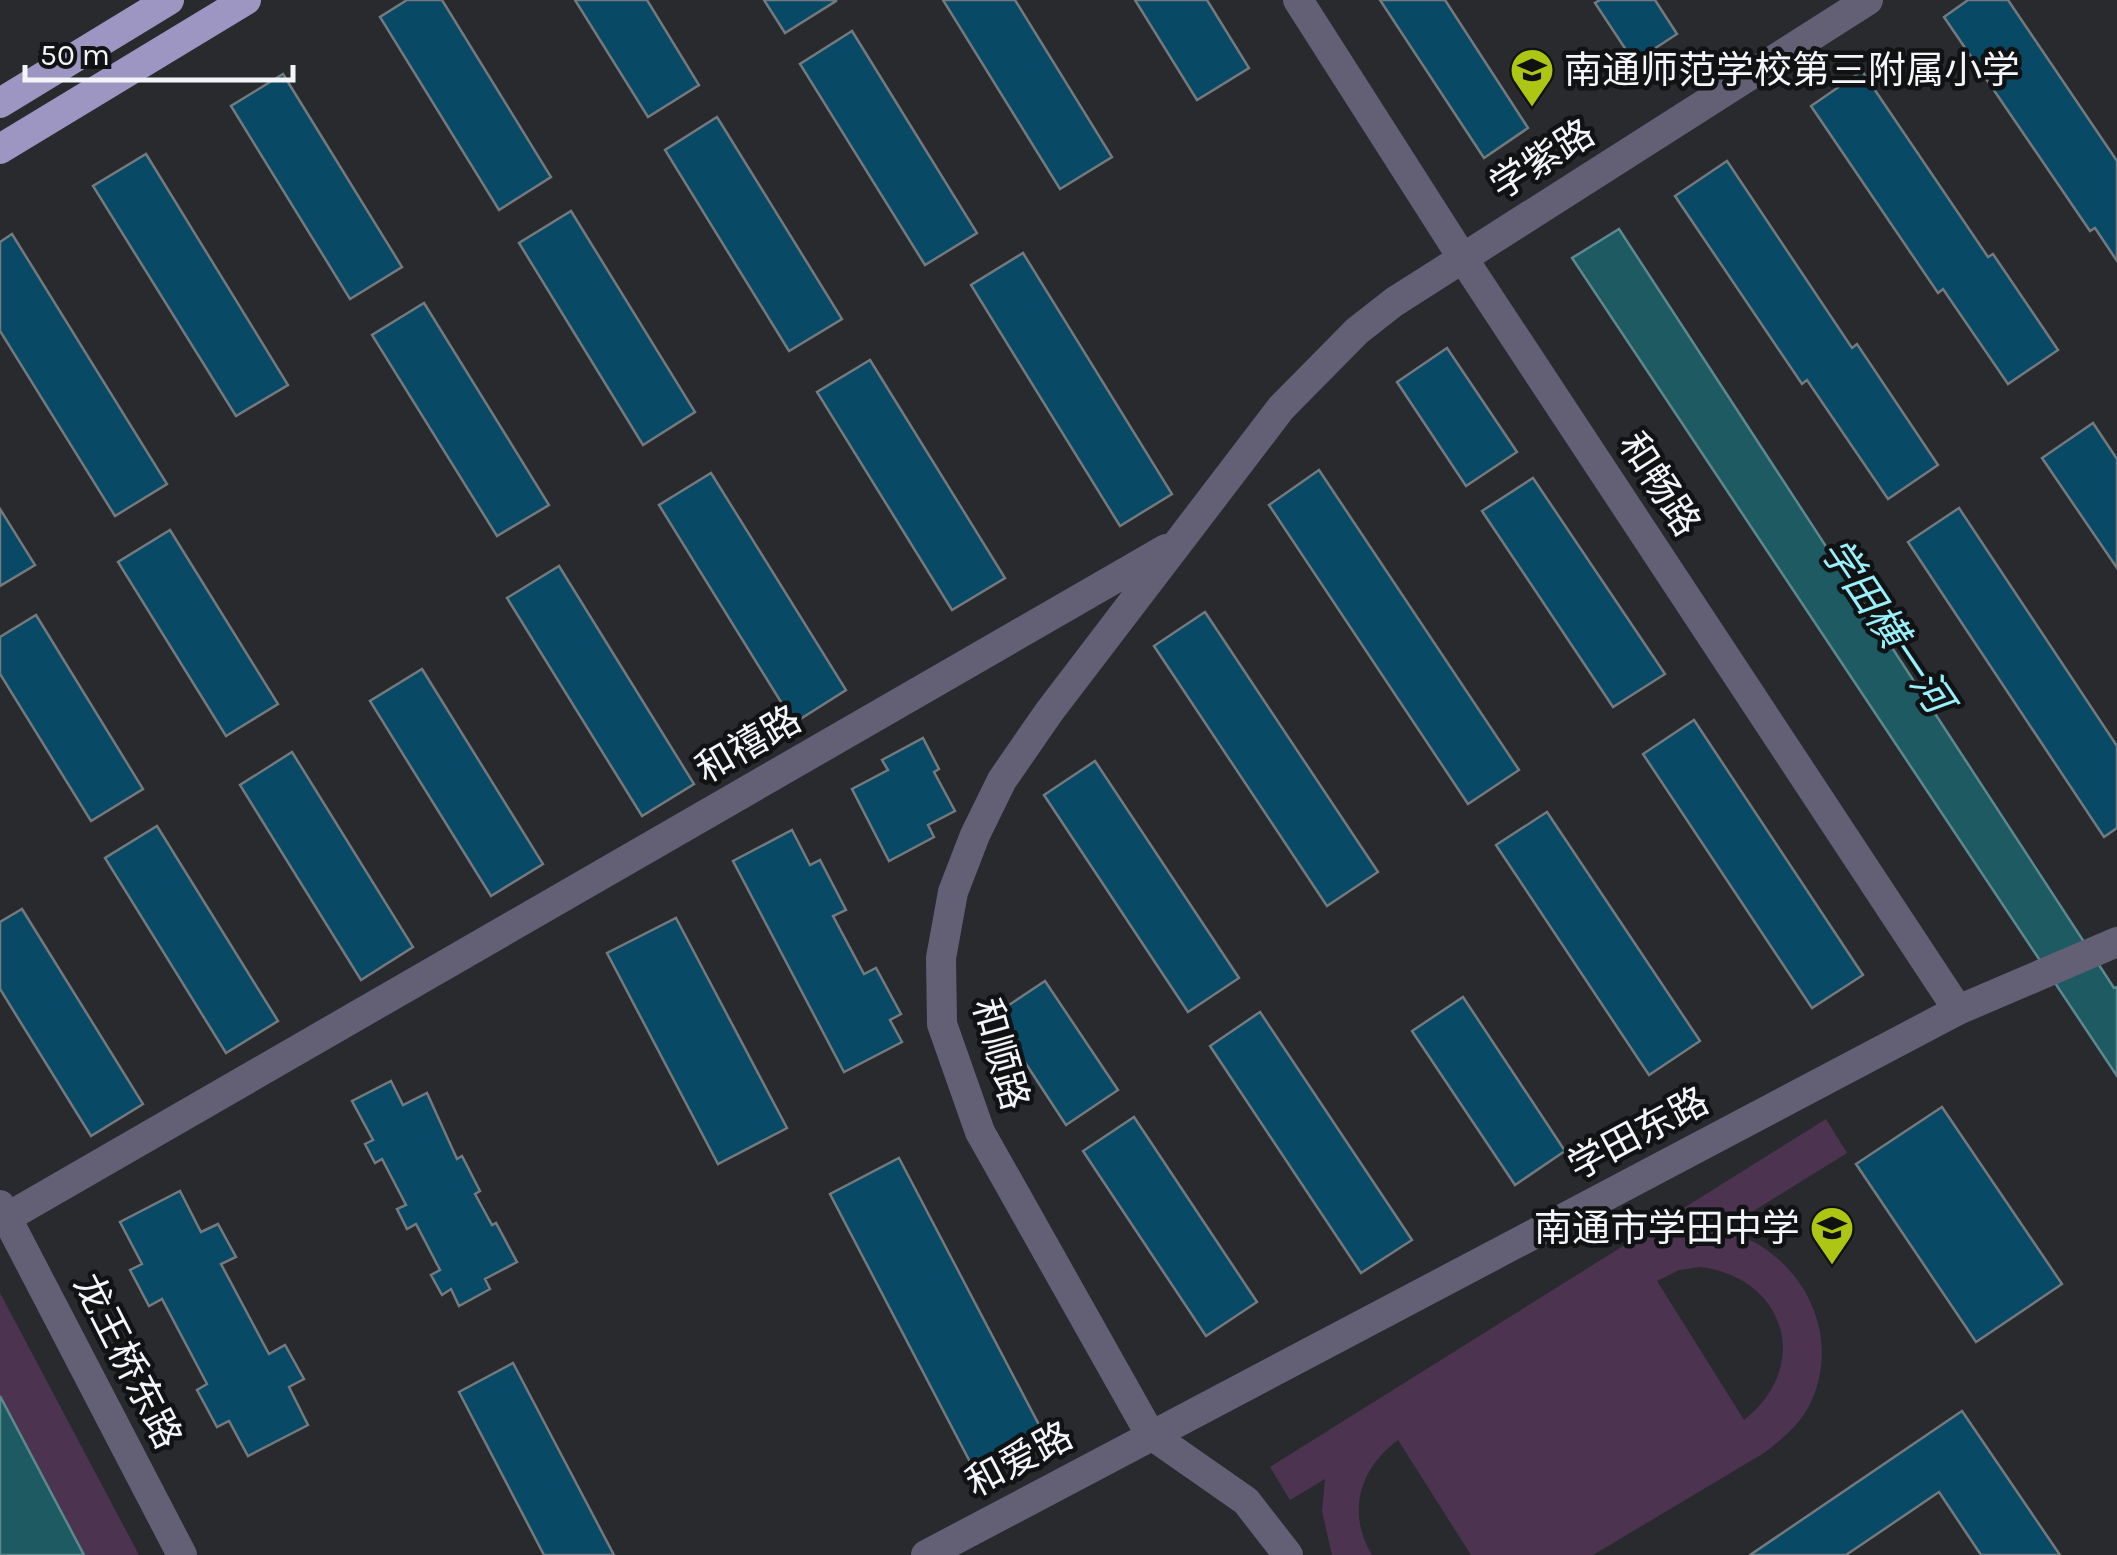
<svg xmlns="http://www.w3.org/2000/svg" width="2117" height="1555" font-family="Karla,'Noto Sans SC',sans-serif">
<rect width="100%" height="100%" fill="#282a2e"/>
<g fill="#4c3450" fill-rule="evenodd">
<path d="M1826,1119L1847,1153L1723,1230C1799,1249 1847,1334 1808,1408C1797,1427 1781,1440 1764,1453L1593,1555H1471L1398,1440C1360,1468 1346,1512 1372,1555H1332L1322,1511L1325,1479L1290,1500L1270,1467ZM1700,1267C1785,1277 1813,1366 1744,1420L1657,1281L1679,1270Z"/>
<polygon points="0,1293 139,1555 84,1555 0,1396"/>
</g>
<g fill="#1d5a61" stroke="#5d888e" stroke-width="2.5">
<polygon points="1619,229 2114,988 2117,987 2117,1076 1572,258"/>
<polygon points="0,1396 84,1555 0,1555"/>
</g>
<g fill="#084966" stroke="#74797d" stroke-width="2.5">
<polygon points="407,0 442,0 551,177 499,210 380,17"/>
<polygon points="575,0 647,0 699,85 648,117"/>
<polygon points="764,0 836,0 836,1 785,33"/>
<polygon points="943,0 1015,0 1112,157 1060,189"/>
<polygon points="1135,0 1207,0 1249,68 1197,100"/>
<polygon points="1380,0 1445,0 1528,128 1484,158"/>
<polygon points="1600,0 1655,0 1677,34 1634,62 1595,3"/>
<polygon points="1968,0 2008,0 2117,161 2117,261 2095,228 2090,231 1944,17"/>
<polygon points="852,31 977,233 925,265 800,64"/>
<polygon points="1862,71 1988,257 1993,254 2058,350 2008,384 1943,289 1938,293 1811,106"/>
<polygon points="283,74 402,267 350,299 231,106"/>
<polygon points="717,117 842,319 789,351 665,150"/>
<polygon points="146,154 288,385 236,416 93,186"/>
<polygon points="1727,161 1852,348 1857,344 1938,465 1888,499 1807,380 1802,384 1675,196"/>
<polygon points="571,211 695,412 643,445 519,243"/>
<polygon points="12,234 167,484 115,516 0,331 0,242"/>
<polygon points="1023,253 1172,494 1120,526 971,285"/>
<polygon points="424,303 549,505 497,536 372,335"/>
<polygon points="1447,348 1517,452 1466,486 1397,382"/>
<polygon points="870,360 1005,578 952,610 817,392"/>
<polygon points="2093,423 2117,459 2117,568 2042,458"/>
<polygon points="1319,470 1519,770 1468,804 1269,505"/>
<polygon points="711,473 846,690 794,723 659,505"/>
<polygon points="1533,478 1665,674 1613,707 1482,511"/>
<polygon points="1959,508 2117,746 2117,828 2104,837 1908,542"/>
<polygon points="0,509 35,565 0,586"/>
<polygon points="170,530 278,704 226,736 118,562"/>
<polygon points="559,566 694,784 642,816 507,598"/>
<polygon points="1205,612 1378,872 1327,906 1154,646"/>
<polygon points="36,615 143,789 91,821 0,674 0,637"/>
<polygon points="422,669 543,864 491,896 370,701"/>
<polygon points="1694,720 1863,975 1812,1008 1643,754"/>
<polygon points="923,738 939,769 934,772 955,811 928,825 934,837 889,861 852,789 888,770 882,760"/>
<polygon points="292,752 413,947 361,980 240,785"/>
<polygon points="1095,761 1239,978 1188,1012 1044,795"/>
<polygon points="1547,812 1700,1041 1649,1075 1496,845"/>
<polygon points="157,826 278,1021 226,1053 105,858"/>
<polygon points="792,830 810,865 820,860 846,910 833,916 864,974 876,968 901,1014 890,1020 902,1042 844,1072 733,861"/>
<polygon points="22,909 143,1104 91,1136 0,989 0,922"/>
<polygon points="676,918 787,1128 718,1164 607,953"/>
<polygon points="1045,981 1118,1090 1066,1125 994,1015"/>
<polygon points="1463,997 1565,1151 1515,1185 1412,1031"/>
<polygon points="1260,1012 1412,1240 1361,1273 1210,1046"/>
<polygon points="391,1081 403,1105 427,1093 457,1159 462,1156 480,1191 475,1194 492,1225 496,1223 517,1262 485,1279 490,1289 459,1306 451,1289 442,1295 431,1275 440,1270 416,1224 407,1229 397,1209 406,1205 382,1159 375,1163 365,1144 373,1140 352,1101"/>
<polygon points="1942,1107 2062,1284 1976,1342 1856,1164"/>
<polygon points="1134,1117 1257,1302 1206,1336 1083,1151"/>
<polygon points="899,1158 1048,1442 979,1479 830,1194"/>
<polygon points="180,1191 201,1232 218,1224 236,1257 221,1264 269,1354 285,1345 304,1379 289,1387 308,1425 248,1456 229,1421 217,1427 197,1390 207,1384 162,1299 149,1306 130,1270 142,1264 120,1222"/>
<polygon points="513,1363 614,1555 544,1555 459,1392"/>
<polygon points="1962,1411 2060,1555 1981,1555 1939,1492 1846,1555 1750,1555"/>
</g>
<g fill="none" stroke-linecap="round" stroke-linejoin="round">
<g stroke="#636076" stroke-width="30">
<polyline points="1298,0 1462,257 1958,1010"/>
<polyline points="0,1205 182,1555"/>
<polyline points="6,1218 1166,549"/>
<polyline points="926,1555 1958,1010 2117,942"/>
<polyline points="1288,1555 1246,1501 1150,1434 980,1132 942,1024 941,958 953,892 975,835 1002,780 1049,712 1281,408 1357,331 1394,302 1868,0"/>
</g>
<g stroke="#9d95c2" stroke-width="30">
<polyline points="0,103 169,0"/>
<polyline points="0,149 246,0"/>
</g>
</g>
<defs>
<symbol id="school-pin" viewBox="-11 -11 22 30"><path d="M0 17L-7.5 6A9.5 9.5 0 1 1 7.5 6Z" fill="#acc613" stroke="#111214"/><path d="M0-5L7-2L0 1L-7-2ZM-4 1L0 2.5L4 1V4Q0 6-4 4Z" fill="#111"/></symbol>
</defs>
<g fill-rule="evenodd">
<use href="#school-pin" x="1507" y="45" width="50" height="68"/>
<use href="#school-pin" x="1807" y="1203" width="50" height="68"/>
</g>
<g text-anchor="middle" stroke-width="9" stroke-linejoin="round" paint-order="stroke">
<g font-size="38" fill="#f3f5f8" stroke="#111214" text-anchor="start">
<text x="1564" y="83">南通师范学校第三附属小学</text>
<text x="1800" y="1241" text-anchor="end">南通市学田中学</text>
</g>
<g font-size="38" fill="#f3f5f8" stroke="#111214">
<text transform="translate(1542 159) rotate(-32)" y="13">学紫路</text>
<text transform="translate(1660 484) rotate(57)" y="13">和畅路</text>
<text transform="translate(748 744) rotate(-30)" y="13">和禧路</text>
<text transform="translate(1001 1054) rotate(74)" y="13">和顺路</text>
<text transform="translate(1638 1133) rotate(-28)" y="13">学田东路</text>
<text transform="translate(128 1361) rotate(63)" y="13">龙王桥东路</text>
<text transform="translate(1019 1459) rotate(-28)" y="13">和爱路</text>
</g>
<g font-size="40" font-style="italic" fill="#98f0fb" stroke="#111214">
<text transform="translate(1887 625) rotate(56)" y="14">学田横一河</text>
</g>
</g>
<path d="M25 65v15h268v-15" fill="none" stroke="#f3f5f8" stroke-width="5"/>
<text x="40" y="65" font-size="30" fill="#f3f5f8" stroke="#111214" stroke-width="8" paint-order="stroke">50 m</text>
</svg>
